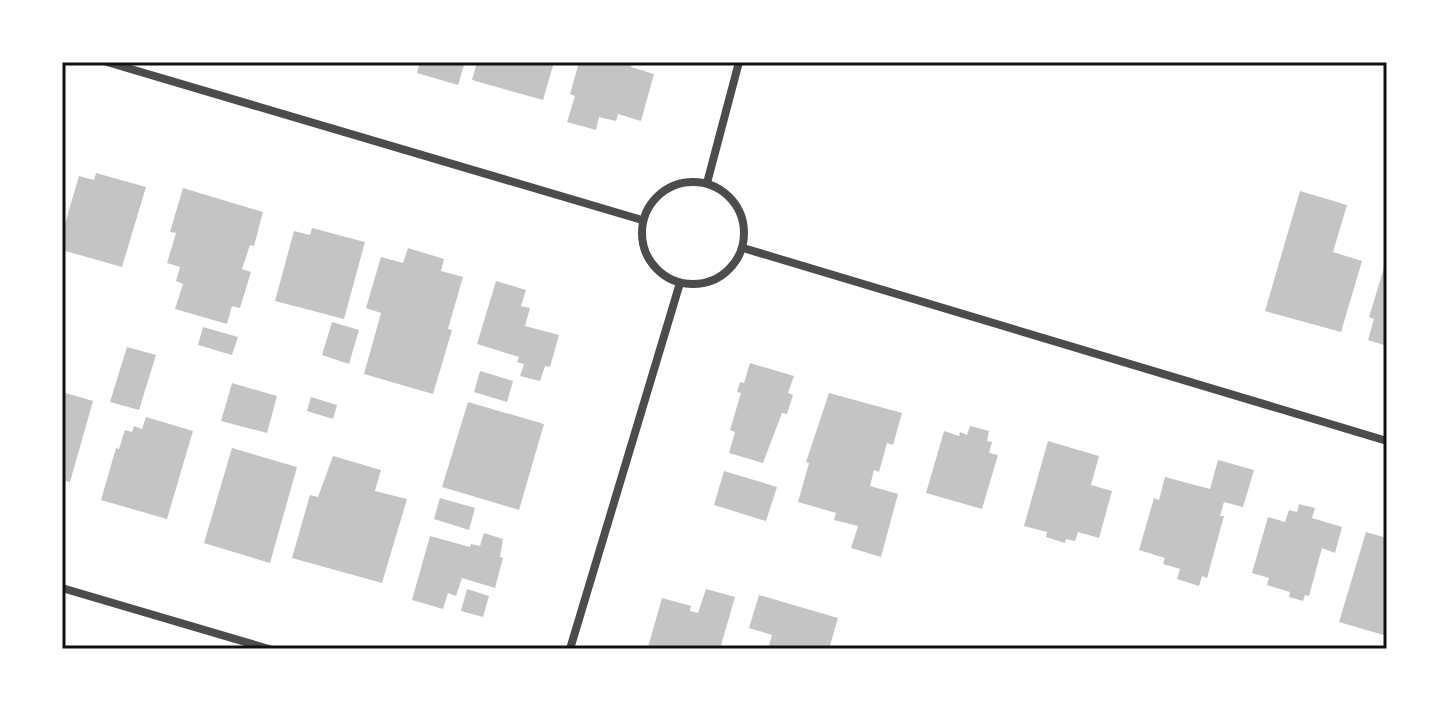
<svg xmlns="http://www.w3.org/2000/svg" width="1449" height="711" font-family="'Crimson Pro',serif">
<rect width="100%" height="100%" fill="#fff"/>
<g fill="#c4c4c4">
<polygon points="420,62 465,62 458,85 417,73"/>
<polygon points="477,62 554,62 543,100 472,80"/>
<polygon points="579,62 633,62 631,67 654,74 641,121 618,114 616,121 599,117 596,130 567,122 575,96 570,94"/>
<polygon points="96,173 146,187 122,267 62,250 62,234 79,176 94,180"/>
<polygon points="183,188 263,212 254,246 250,245 242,269 251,272 240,308 232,306 227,324 175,309 183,284 176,281 180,267 167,263 176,233 170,232"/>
<polygon points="1300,191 1347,205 1333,252 1362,261 1341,332 1265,311"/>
<polygon points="312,228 365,242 344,319 275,301 294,231 310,235"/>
<polygon points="408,248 444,259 441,271 463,277 448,329 452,330 433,394 364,374 381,313 366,308 381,257 403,263"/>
<polygon points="1387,258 1387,346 1368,340 1374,319 1369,317"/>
<polygon points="496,281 526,290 521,306 530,308 525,326 559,335 550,367 545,366 540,381 520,376 524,364 517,362 519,357 477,344"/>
<polygon points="332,322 359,330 349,364 322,355"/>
<polygon points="203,327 238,337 232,355 198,345"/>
<polygon points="127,347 156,355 139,410 110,402"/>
<polygon points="750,363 794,376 788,393 793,395 787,414 782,413 763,463 729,453 735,432 730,430 741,393 737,392 740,382 744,383"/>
<polygon points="480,371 513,381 507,402 474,392"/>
<polygon points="232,383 277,396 267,433 221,421"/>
<polygon points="62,392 93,401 70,482 62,480"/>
<polygon points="829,393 902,413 893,445 887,443 879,472 874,470 870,486 898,494 881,557 851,548 858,526 834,520 836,513 798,502 809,463 806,462"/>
<polygon points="311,397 337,405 333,419 307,411"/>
<polygon points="468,402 544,424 519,510 442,487"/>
<polygon points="146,417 193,431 167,519 101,500 116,448 119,449 125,430 132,432 134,426 142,429"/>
<polygon points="970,426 989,431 987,441 992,442 989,453 998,455 982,509 926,493 944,431 959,436 960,432 967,435"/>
<polygon points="1048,441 1099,456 1091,485 1112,491 1099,538 1078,532 1075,541 1066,539 1065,543 1046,537 1047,532 1024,526"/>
<polygon points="232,448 297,467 270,563 204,543"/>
<polygon points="333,456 381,470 375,491 407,499 382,583 292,558 310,495 318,497"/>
<polygon points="1218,460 1254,470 1243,507 1224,502 1220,516 1224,516 1207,578 1202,576 1199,586 1177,579 1180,569 1163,564 1165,558 1139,550 1154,498 1159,500 1165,477 1210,489"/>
<polygon points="724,471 777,487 766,521 714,505"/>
<polygon points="440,498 475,508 469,530 434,519"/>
<polygon points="1299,504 1315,508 1312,518 1342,527 1335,553 1322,548 1309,596 1305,595 1303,601 1289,597 1290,592 1267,585 1269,578 1252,573 1268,517 1285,522 1289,510 1297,512"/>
<polygon points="1366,532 1387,538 1387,636 1339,622"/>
<polygon points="484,533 503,539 500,557 503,558 495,588 462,578 456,596 448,593 443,609 412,600 430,536 470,547 471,544 480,546"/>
<polygon points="467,589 489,596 483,617 461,611"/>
<polygon points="706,589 735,597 720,649 657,649 648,647 662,598 691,606 690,611 698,613"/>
<polygon points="759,595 838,618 829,649 768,649 772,635 749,628"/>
</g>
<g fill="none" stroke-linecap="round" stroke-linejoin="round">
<g stroke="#4c4c4c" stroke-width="8">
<polyline points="107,62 642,220"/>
<circle cx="693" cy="233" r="51"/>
<polyline points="707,183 739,62"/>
<polyline points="743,248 1387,441"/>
<polyline points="62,588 269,649"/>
<polyline points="570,649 680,283"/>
</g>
</g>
<rect width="1449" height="711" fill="none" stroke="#ffffff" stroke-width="128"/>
<rect x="64" y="64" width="1321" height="583" fill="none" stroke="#111" stroke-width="3"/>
</svg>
